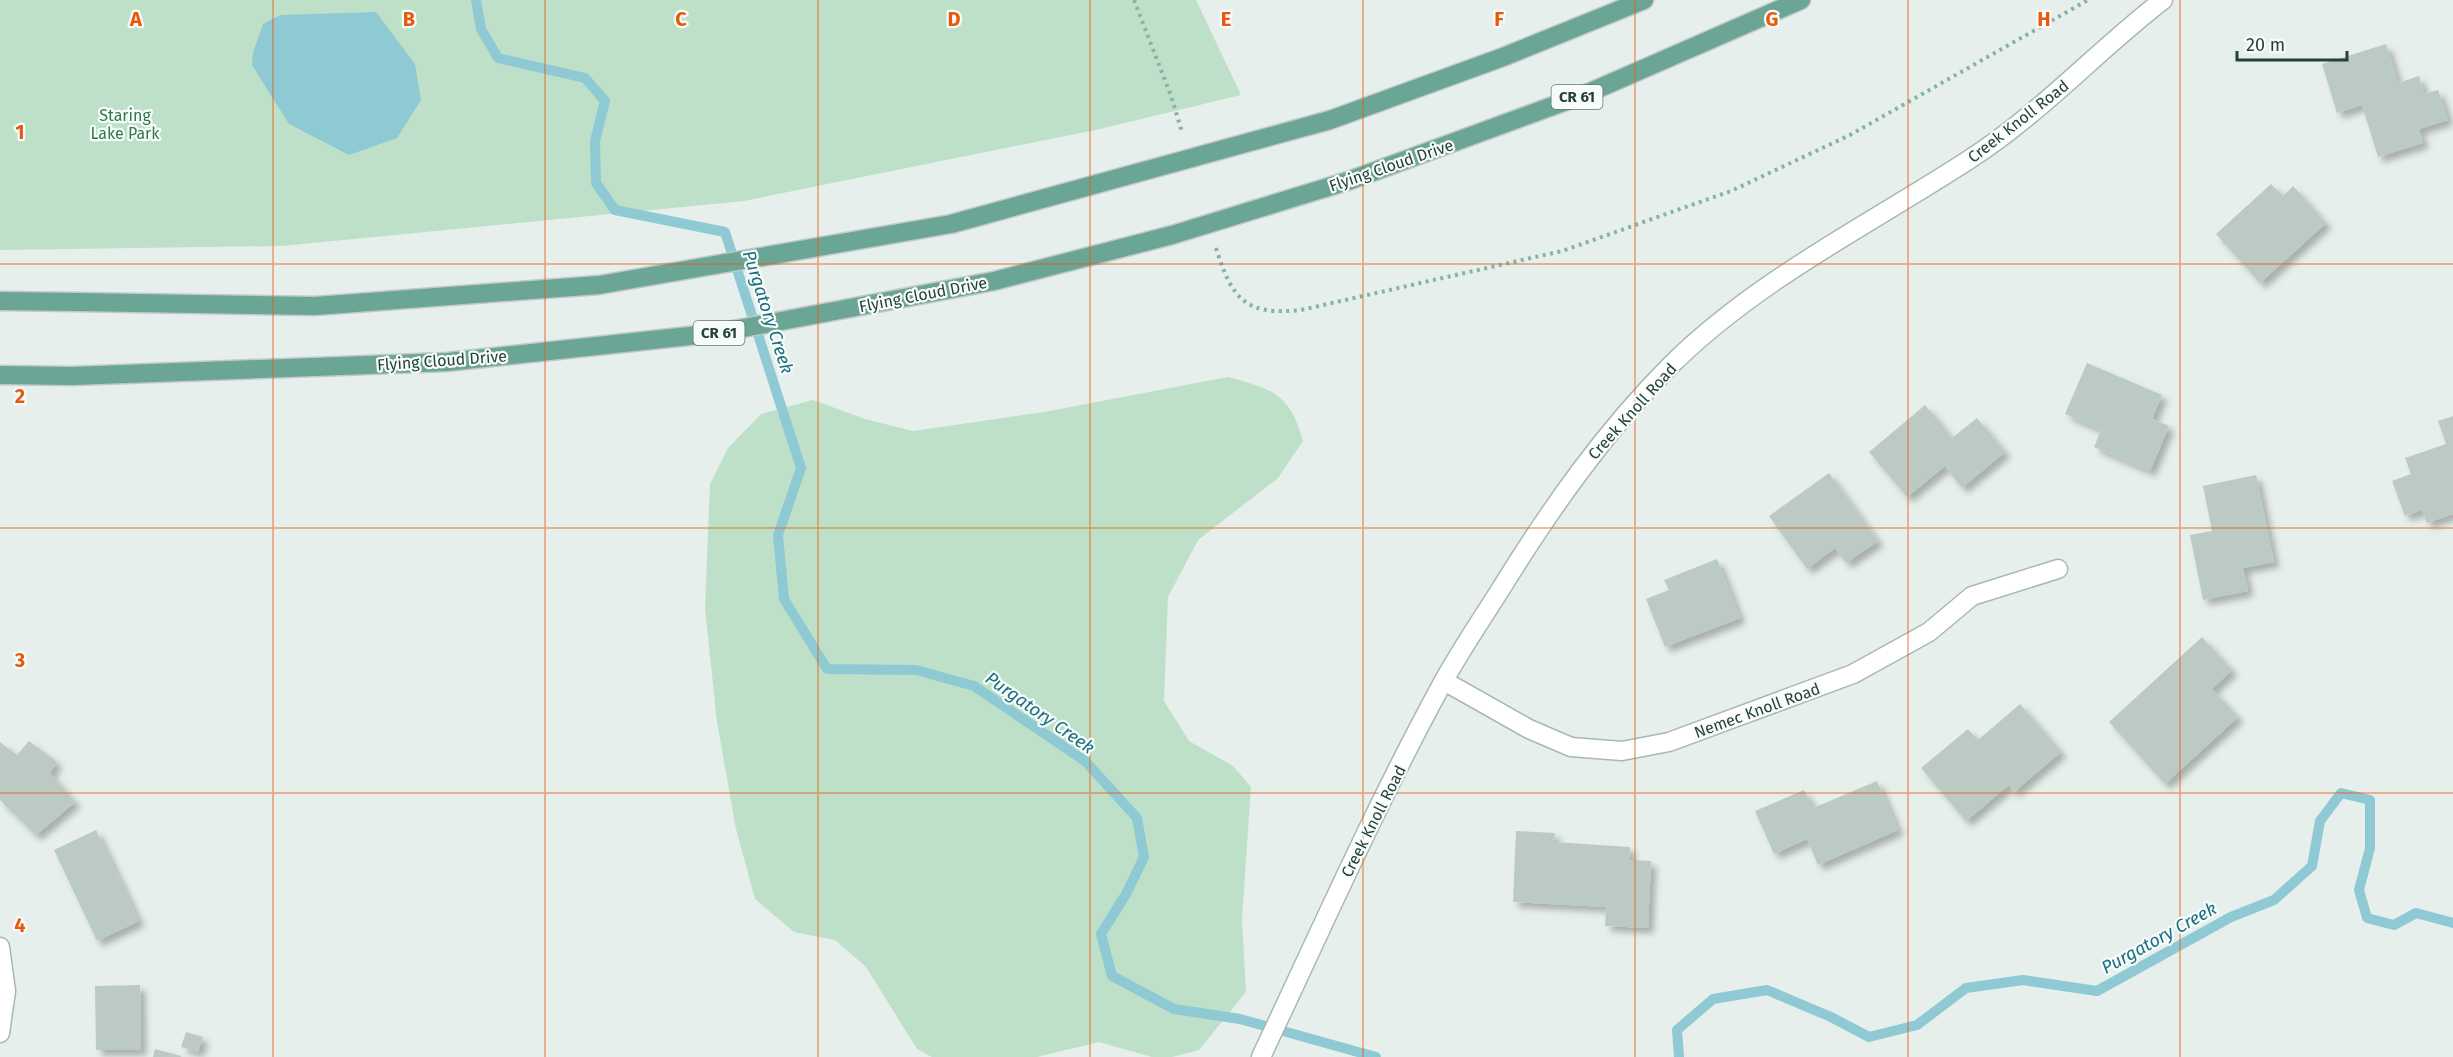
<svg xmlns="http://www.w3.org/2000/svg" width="2453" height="1057" font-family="'Fira Sans',sans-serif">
<defs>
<filter id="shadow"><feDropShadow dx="5.5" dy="5.5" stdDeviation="3" flood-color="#0004"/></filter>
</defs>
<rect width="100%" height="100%" fill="#e6efeb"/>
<g fill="#bfe0c8">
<polygon points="0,0 1196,0 1241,95 1100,129 744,201 282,246 0,250"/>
<path d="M1228,377C1273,389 1290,394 1303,441L1278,478L1198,540L1168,597L1164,701L1189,741L1233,766L1251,787L1242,920L1246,992L1199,1050L1172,1057H1152L1099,1042L1037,1057H932L917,1049L866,967L835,940L794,932L755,899L736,829L717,722L705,609L710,484L728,448L761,414L813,400L865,419L913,431L1044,412Z"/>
</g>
<polygon fill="#8ec9d4" points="376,12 415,64 421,100 397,138 349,155 289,124 252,65 253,53 263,24 280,15"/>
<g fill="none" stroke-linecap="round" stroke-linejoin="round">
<g stroke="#8ec9d4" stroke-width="10">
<polyline points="476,0 481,29 498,58 585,78 605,101 595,141 596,183 615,210 725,232 801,468 778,535 784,599 827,669 916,670 974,686 1085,761 1137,818 1144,857 1126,894 1101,934 1112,976 1174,1009 1240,1019 1376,1057"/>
<polyline points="1679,1057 1677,1030 1713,999 1767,990 1831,1017 1869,1037 1917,1025 1966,988 2023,980 2097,991 2231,917 2274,900 2312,866 2320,821 2341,793 2370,800 2370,848 2359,890 2367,918 2394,925 2416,913 2453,923"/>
</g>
</g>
<g fill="#bbcac4" filter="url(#shadow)">
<polygon points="2386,44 2398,83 2419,76 2424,94 2438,90 2448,120 2419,129 2423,143 2378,157 2362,105 2337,113 2322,64"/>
<polygon points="2271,184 2283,196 2293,186 2326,223 2260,283 2216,234"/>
<polygon points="2087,363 2162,395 2152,419 2169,426 2150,471 2094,447 2101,430 2065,414"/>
<polygon points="1925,405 1952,438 1977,418 2005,452 1962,488 1945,466 1907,497 1869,452"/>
<polygon points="2453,416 2453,514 2427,523 2422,510 2405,516 2392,481 2411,474 2405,458 2446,444 2438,421"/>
<polygon points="1829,473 1878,541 1846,563 1835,548 1807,569 1769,516"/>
<polygon points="2256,475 2274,562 2243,568 2248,591 2203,600 2190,535 2212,531 2203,486"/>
<polygon points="1717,559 1740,618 1665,647 1646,599 1669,590 1664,580"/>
<polygon points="2202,637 2232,670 2212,689 2238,717 2165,784 2109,722"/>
<polygon points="2020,704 2061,752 2014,792 2009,785 1966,821 1921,768 1968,729 1978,740"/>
<polygon points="29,741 57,762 50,773 75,802 36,835 0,800 0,742 17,755"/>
<polygon points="1877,781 1898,830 1818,865 1807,839 1774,854 1755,811 1804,790 1813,808"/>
<polygon points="96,830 139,921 97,941 54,850"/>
<polygon points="1516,831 1555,833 1554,842 1630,847 1629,860 1651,861 1648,928 1605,926 1606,907 1513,902"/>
<polygon points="140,985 141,1050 96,1050 95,986"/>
<polygon points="186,1032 203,1037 198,1052 181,1047"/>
<polygon points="155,1049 181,1056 181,1057 153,1057"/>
</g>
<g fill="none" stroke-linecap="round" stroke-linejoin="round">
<defs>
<g id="street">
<polyline points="1444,681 1529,729 1571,747 1622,751 1669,742 1853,674 1929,632 1972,596 2058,569"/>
<polyline points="0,947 6,991 0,1033"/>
<path d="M1261,1057C1320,932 1376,805 1442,684C1460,651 1482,619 1502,587C1551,508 1605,431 1671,365C1758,279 1869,225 1970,159C2041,113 2097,51 2163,0"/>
</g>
<g id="primary">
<polyline points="1330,120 1503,57 1644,0"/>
<polyline points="1348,181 1588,93 1801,0"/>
<polyline points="0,301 77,302"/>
<polyline points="0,375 72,376"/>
</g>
</defs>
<use href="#street" stroke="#a8b8b2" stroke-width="21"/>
<use href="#primary" stroke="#c2cac8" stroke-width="21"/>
<g stroke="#86b3a5" stroke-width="4" stroke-dasharray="3 4.5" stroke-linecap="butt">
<polyline points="1134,0 1171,96 1182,132"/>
<path d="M1216,248C1232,299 1245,316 1301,310L1562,251L1731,191L1850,135L2088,0"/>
</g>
<use href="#street" stroke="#fff" stroke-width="18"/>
<use href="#primary" stroke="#6aa596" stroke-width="18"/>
<defs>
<g id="primary-bridge">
<polyline points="77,302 315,306 599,285 951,224 1330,120"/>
<polyline points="72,376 447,362 717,333 994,281 1172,235 1348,181"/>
</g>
</defs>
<use href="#primary-bridge" stroke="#c2cac8" stroke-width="21" stroke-linecap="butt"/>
<use href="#primary-bridge" stroke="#6aa596" stroke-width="18"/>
</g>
<path fill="none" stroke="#e8590c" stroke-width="1.5" stroke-opacity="0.55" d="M273,0V1057M545,0V1057M818,0V1057M1090,0V1057M1363,0V1057M1635,0V1057M1908,0V1057M2180,0V1057M0,264H2453M0,528H2453M0,793H2453"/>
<g text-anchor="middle" stroke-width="4.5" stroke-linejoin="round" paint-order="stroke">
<g fill="#f7fbf9" stroke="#637a73" stroke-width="1.5">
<rect x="1551.5" y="85" width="51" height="24" rx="4.5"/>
<rect x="693.5" y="321" width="51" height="24" rx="4.5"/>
</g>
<g font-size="15" font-weight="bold" fill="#24423a">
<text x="1577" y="102">CR 61</text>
<text x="719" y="338">CR 61</text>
</g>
<g font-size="16" fill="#2d7a4b" stroke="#f7fbf9">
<text x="125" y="121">Staring<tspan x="125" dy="18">Lake Park</tspan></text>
</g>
<g font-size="16" fill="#24423a" stroke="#f7fbf9">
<text transform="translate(2018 121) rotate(-38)" y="6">Creek Knoll Road</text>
<text transform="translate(1391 165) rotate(-19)" y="6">Flying Cloud Drive</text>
<text transform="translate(923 294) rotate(-11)" y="6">Flying Cloud Drive</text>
<text transform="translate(442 360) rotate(-4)" y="6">Flying Cloud Drive</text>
<text transform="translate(1632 411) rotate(-48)" y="6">Creek Knoll Road</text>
<text transform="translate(1757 710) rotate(-20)" y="6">Nemec Knoll Road</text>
<text transform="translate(1373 821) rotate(-63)" y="6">Creek Knoll Road</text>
</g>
<g font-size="18" font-style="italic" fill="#1c6f80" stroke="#f7fbf9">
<text transform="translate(768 312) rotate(72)" y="6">Purgatory Creek</text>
<text transform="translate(1040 713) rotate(35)" y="6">Purgatory Creek</text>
<text transform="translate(2159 938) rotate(-29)" y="6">Purgatory Creek</text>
</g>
</g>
<g font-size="20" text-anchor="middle" font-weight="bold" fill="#e8590c" stroke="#f7fbf9" stroke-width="4.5" stroke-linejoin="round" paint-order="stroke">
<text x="136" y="26">A</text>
<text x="409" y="26">B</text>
<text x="681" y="26">C</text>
<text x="954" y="26">D</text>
<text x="1226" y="26">E</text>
<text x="1499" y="26">F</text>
<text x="1772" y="26">G</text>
<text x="2044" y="26">H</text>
<text x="20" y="139">1</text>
<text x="20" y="403">2</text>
<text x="20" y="667">3</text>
<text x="20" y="932">4</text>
</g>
<path d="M2237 51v9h110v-9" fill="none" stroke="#24423a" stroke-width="3"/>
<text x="2246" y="51" font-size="18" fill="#24423a" stroke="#f7fbf9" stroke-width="4.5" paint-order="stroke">20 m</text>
</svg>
